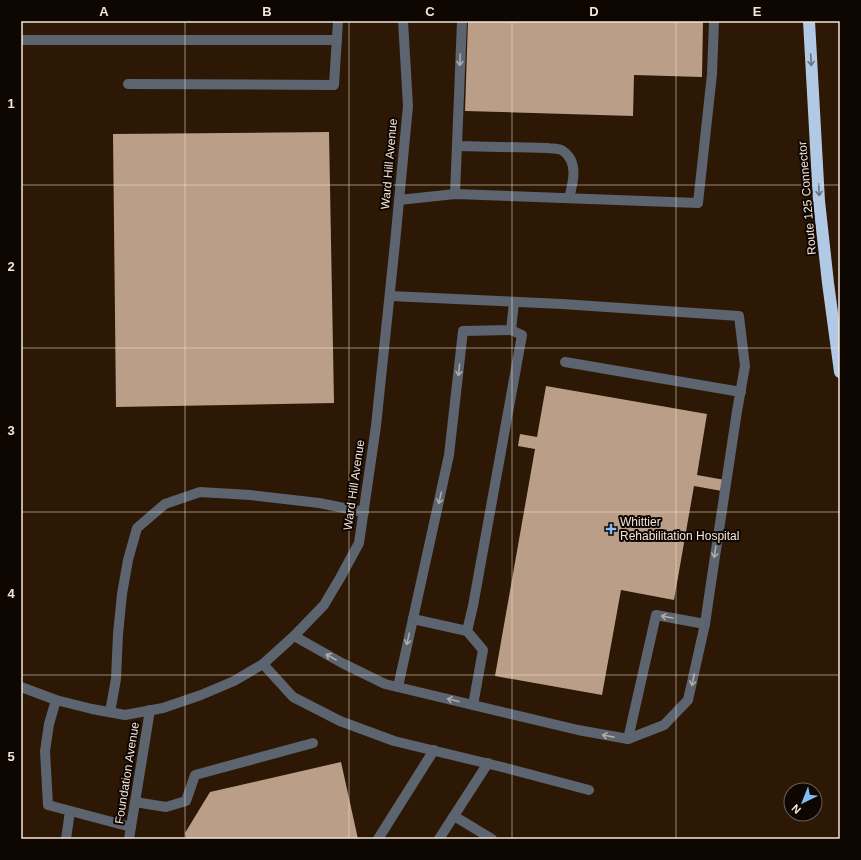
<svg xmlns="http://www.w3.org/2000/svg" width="861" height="860" font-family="Helvetica,sans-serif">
<rect width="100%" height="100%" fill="#2c1804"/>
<g fill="#ba9e87">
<polygon points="468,21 703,21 702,77 634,75 633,116 465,111"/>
<polygon points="329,132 334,403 116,407 113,134"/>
<polygon points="546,386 707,414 697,475 725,480 722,491 694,486 674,600 621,590 602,695 495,676 535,449 518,446 520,434 537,437"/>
<polygon points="341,762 358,839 186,839 185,833 210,792"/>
</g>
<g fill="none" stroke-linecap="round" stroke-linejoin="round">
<g stroke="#5b646f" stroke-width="10">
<polyline points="21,40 337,40"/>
<polyline points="128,84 334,85 338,21"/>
<path d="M457,146L548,148C552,149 560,148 563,151C579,162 573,183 569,198"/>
<polyline points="455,194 462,21"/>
<polyline points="399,200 455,194 698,203 712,74 714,21"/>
<polyline points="390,296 562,304 739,316 745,366 737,411 711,583 705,624 688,700 664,725 628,739"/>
<polyline points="565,362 741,392"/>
<polyline points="413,619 467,631"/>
<polyline points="294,636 342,663 385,684 578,730 628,739 656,615 705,624"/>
<polyline points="263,664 293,697 340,721 394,741 502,767 589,790"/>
<polyline points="21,687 56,700 92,709 125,715 163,708 201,695 234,681 263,664 294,636 324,605 340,578 359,543 376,426 395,243 408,106 403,21"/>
<polyline points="398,687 449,455 463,331 511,330 514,302"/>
<polyline points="56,700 49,724 45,751 48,805 131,827"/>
<polyline points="473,705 483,650 467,631 473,606 522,335 511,330"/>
<polyline points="110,712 116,679 118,634 122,594 128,560 137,528 165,504 200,492 250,495 319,503 364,512"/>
<polyline points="135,802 166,807 186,801 195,775 313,743"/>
<polyline points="454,816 492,839"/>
<polyline points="66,839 70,811"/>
<polyline points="129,839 150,710"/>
<polyline points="378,839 434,750"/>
<polyline points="439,839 488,763"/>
</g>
<polyline stroke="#b1c9e4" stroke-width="12" points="809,21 819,201 828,283 840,372"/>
</g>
<defs><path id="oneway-shaft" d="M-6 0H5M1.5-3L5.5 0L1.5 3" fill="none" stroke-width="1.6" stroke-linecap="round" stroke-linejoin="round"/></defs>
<g stroke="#afaba9">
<use href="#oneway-shaft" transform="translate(460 60) rotate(92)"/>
<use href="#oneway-shaft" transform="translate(459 370) rotate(96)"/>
<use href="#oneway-shaft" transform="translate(440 498) rotate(103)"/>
<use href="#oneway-shaft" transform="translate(715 552) rotate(99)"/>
<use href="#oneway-shaft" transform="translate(667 617) rotate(-170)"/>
<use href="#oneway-shaft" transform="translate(408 639) rotate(103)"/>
<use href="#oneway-shaft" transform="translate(331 657) rotate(-150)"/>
<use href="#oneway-shaft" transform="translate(693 680) rotate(102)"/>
<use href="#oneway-shaft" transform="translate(453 700) rotate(-166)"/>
<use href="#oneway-shaft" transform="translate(608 736) rotate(-169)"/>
</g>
<g stroke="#68717e">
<use href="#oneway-shaft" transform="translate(811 60) rotate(87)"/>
<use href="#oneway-shaft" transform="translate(819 190) rotate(87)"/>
</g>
<path fill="none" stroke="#f3e5d8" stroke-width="1" stroke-opacity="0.55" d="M185,21V839M349,21V839M512,21V839M676,21V839M21,185H840M21,348H840M21,512H840M21,675H840"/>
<path fill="#82bcfa" stroke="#0e0601" stroke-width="1.5" d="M609 523h4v4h4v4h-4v4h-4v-4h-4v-4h4z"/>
<g text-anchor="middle" stroke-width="4" stroke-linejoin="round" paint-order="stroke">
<g font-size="12" fill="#f3e5d8" stroke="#0e0601">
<text transform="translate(389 164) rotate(-85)" y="4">Ward Hill Avenue</text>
<text transform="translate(807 198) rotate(-95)" y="4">Route 125 Connector</text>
<text transform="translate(354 485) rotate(-82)" y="4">Ward Hill Avenue</text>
<text transform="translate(127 773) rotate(-81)" y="4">Foundation Avenue</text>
</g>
<g font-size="12" fill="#f3e5d8" stroke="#0e0601" text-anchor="start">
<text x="620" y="526">Whittier<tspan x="620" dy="14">Rehabilitation Hospital</tspan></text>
</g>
</g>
<rect width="861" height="860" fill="none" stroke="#0e0601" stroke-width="44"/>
<g transform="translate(803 802) rotate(223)"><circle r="19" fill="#0e0601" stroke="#6a5f57"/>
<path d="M0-3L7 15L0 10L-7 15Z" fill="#82bcfa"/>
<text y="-6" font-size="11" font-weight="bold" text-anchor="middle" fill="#f3e5d8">N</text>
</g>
<rect x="22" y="22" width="817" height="816" fill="none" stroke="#f3e5d8" stroke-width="1.5"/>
<g font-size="13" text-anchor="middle" font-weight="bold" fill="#f3e5d8">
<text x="104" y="16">A</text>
<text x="267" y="16">B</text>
<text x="430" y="16">C</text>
<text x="594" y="16">D</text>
<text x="757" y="16">E</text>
<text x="11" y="108">1</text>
<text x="11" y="271">2</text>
<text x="11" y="435">3</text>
<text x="11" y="598">4</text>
<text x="11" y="761">5</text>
</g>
</svg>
